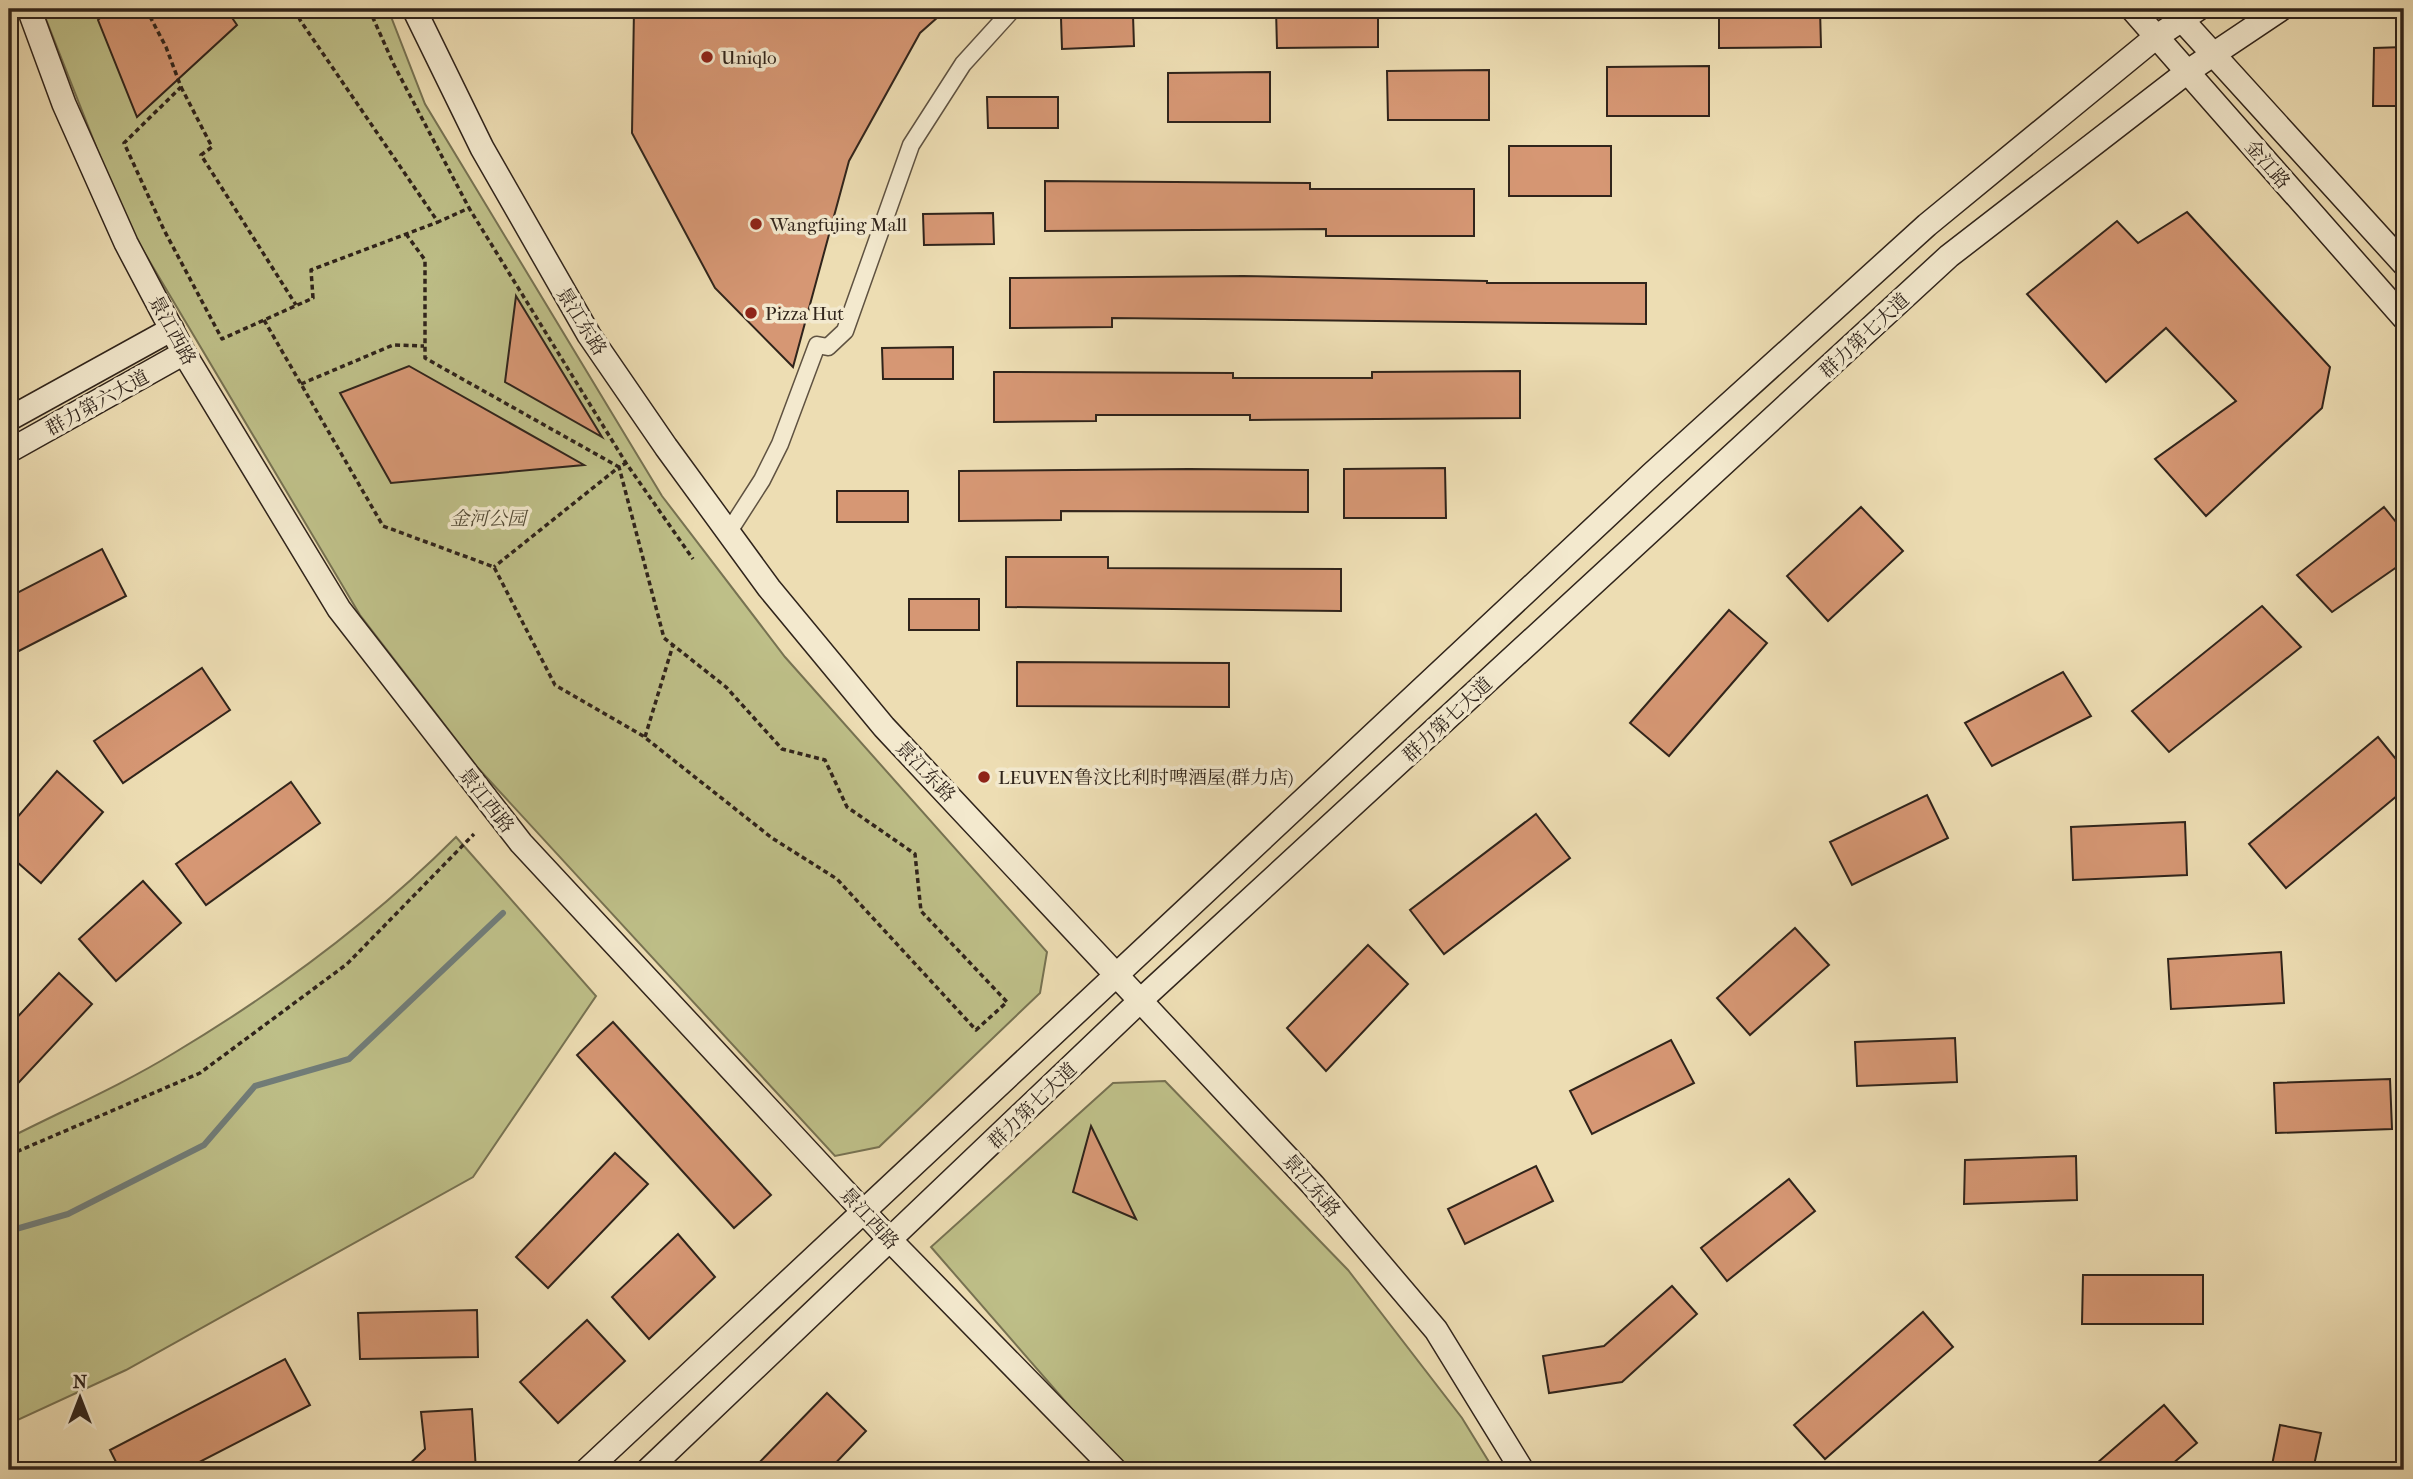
<svg xmlns="http://www.w3.org/2000/svg" width="2413" height="1479" font-family="'IM FELL French Canon','Noto Serif SC',serif">
<rect width="100%" height="100%" fill="#edddb3"/>
<filter id="stains"><feTurbulence type="fractalNoise" baseFrequency=".00286" numOctaves="4"/><feColorMatrix values="0 0 0 0 .2 0 0 0 0 .09 0 0 0 0 .02 0 0 0 .5 -.17"/></filter>
<radialGradient id="worn" r=".72"><stop offset=".6" stop-color="#630" stop-opacity="0"/><stop offset="1" stop-color="#630" stop-opacity=".3"/></radialGradient>
<g fill="#bebf88" stroke="#777252" stroke-width="2">
<polygon points="42,9 388,9 425,104 662,496 785,657 1047,952 1040,993 879,1147 835,1156 478,768 360,615 125,220"/>
<path d="M456,837L596,996L473,1177L126,1370L9,1424V1138C64,1110 122,1085 174,1053C276,992 372,921 456,837Z"/>
<polygon points="1165,1081 1348,1270 1462,1418 1494,1470 1125,1470 931,1247 1113,1083"/>
</g>
<g fill="none" stroke-linecap="round" stroke-linejoin="round">
<polyline stroke="#717d79" stroke-width="6" points="9,1231 68,1214 204,1145 255,1086 349,1059 503,913"/>
</g>
<g fill="#d69774" stroke="#30241b" stroke-width="2">
<polygon points="109,9 226,9 237,25 137,117 98,20"/>
<polygon points="634,9 947,9 920,33 849,161 793,367 715,288 632,133"/>
<polygon points="1276,9 1378,9 1378,47 1277,48"/>
<polygon points="1719,9 1820,9 1821,47 1719,48"/>
<polygon points="1133,15 1134,46 1062,49 1061,18"/>
<polygon points="2404,47 2404,106 2373,106 2374,48"/>
<polygon points="1709,66 1709,116 1607,116 1607,67"/>
<polygon points="1489,70 1489,120 1388,120 1387,71"/>
<polygon points="1270,72 1270,122 1168,122 1168,73"/>
<polygon points="987,97 1058,97 1058,128 988,128"/>
<rect x="1509" y="146" width="102" height="50"/>
<polygon points="1045,181 1310,183 1310,189 1474,189 1474,236 1326,236 1326,229 1045,231"/>
<polygon points="2187,212 2330,367 2322,408 2206,516 2155,459 2236,401 2166,328 2106,382 2027,294 2117,221 2138,243"/>
<polygon points="993,213 994,244 924,245 923,214"/>
<polygon points="1243,276 1487,281 1487,283 1646,283 1646,324 1112,318 1112,327 1010,328 1010,278"/>
<polygon points="516,296 602,437 505,382"/>
<polygon points="953,347 953,379 883,379 882,348"/>
<polygon points="409,366 584,465 391,483 340,393"/>
<polygon points="1520,371 1520,418 1250,420 1250,415 1096,415 1096,421 994,422 994,372 1233,373 1233,378 1372,378 1372,372"/>
<polygon points="1445,468 1446,518 1344,518 1344,469"/>
<polygon points="1189,469 1308,470 1308,512 1061,511 1061,520 959,521 959,471"/>
<rect x="837" y="491" width="71" height="31"/>
<polygon points="1861,507 1903,551 1828,621 1787,576"/>
<polygon points="2384,507 2404,532 2404,562 2332,612 2297,575"/>
<polygon points="102,549 126,596 9,656 9,597"/>
<polygon points="1006,557 1108,557 1108,568 1341,569 1341,611 1006,607"/>
<rect x="909" y="599" width="70" height="31"/>
<polygon points="2262,606 2301,647 2169,752 2132,711"/>
<polygon points="1729,610 1767,643 1669,756 1630,723"/>
<polygon points="1017,662 1229,663 1229,707 1017,706"/>
<polygon points="202,668 230,710 123,783 94,741"/>
<polygon points="2063,672 2091,716 1992,766 1965,723"/>
<polygon points="2378,737 2404,769 2404,790 2286,888 2249,844"/>
<polygon points="57,771 103,812 41,883 9,855 9,827"/>
<polygon points="291,782 320,823 206,905 176,864"/>
<polygon points="1927,795 1948,838 1852,885 1830,842"/>
<polygon points="1536,814 1570,858 1444,954 1410,910"/>
<polygon points="2185,822 2187,875 2073,880 2071,827"/>
<polygon points="143,881 181,923 116,981 79,939"/>
<polygon points="1795,928 1829,965 1750,1035 1717,998"/>
<polygon points="1368,945 1408,984 1326,1071 1287,1028"/>
<polygon points="2281,952 2284,1003 2171,1009 2168,959"/>
<polygon points="59,973 92,1004 9,1093 9,1026"/>
<polygon points="613,1022 771,1195 734,1228 577,1055"/>
<polygon points="1955,1038 1957,1082 1857,1086 1855,1042"/>
<polygon points="1671,1040 1694,1083 1592,1134 1570,1091"/>
<polygon points="2390,1079 2392,1129 2276,1133 2274,1083"/>
<polygon points="1091,1126 1136,1219 1073,1192"/>
<polygon points="615,1153 648,1184 548,1288 516,1257"/>
<polygon points="2076,1156 2077,1200 1964,1204 1965,1160"/>
<polygon points="1536,1166 1553,1201 1465,1244 1448,1209"/>
<polygon points="1789,1179 1815,1211 1727,1281 1701,1248"/>
<polygon points="678,1234 715,1277 649,1339 612,1297"/>
<polygon points="2083,1275 2203,1275 2203,1324 2082,1324"/>
<polygon points="1672,1286 1697,1314 1622,1382 1549,1393 1543,1356 1604,1346"/>
<polygon points="477,1310 478,1357 360,1359 358,1313"/>
<polygon points="1923,1312 1953,1347 1825,1459 1794,1425"/>
<polygon points="587,1320 625,1361 558,1423 520,1382"/>
<polygon points="285,1359 310,1405 184,1470 120,1470 110,1450"/>
<polygon points="827,1393 866,1431 829,1470 752,1470"/>
<polygon points="2164,1405 2197,1443 2165,1470 2089,1470"/>
<polygon points="472,1409 476,1470 403,1470 425,1449 421,1412"/>
<polygon points="2280,1425 2321,1433 2313,1470 2271,1470"/>
</g>
<g fill="none" stroke-linecap="round" stroke-linejoin="round">
<defs>
<polyline id="street" points="728,533 762,480 780,444 817,345 828,347 845,331 911,145 963,64 1013,9"/>
<g id="secondary">
<polyline points="29,9 64,104 126,243 184,353 339,609 521,843 891,1241 1115,1470"/>
<polyline points="414,9 482,148 589,335 666,447 769,588 884,727 1313,1185 1436,1330 1522,1470"/>
<polyline points="2132,9 2404,318"/>
<polyline points="2173,10 2404,264"/>
<polyline points="9,419 172,329"/>
<polyline points="9,451 184,353"/>
<polyline points="587,1470 1652,474 1927,225 2156,37 2198,9"/>
<polyline points="648,1470 1142,999 1949,256 2187,72 2281,9"/>
</g>
</defs>
<use href="#street" stroke="#5f5241" stroke-width="19"/>
<use href="#secondary" stroke="#30241b" stroke-width="26"/>
<g stroke="#30241b" stroke-width="3.5" stroke-dasharray="5 3.5" stroke-linecap="butt">
<polyline points="146,9 166,47 181,87 124,143 164,230 222,339 313,298 311,270 438,222"/>
<polyline points="253,9 255,9"/>
<polyline points="296,9 300,20 438,222 469,208 626,463 693,559"/>
<polyline points="369,9 394,65 469,208"/>
<polyline points="181,87 212,147 201,155 296,305"/>
<polyline points="406,234 425,260 425,358 619,467 626,463"/>
<polyline points="264,320 383,526 494,567 555,685 643,736 772,838 837,879 976,1030 1007,1002 921,911 915,854 847,807 825,760 782,749 726,687 664,638 619,467 494,567"/>
<polyline points="301,384 393,345 424,346"/>
<polyline points="645,737 673,645"/>
<polyline points="9,1155 200,1073 347,964 474,834"/>
</g>
<use href="#street" stroke="#f3e9ce" stroke-width="16"/>
<use href="#secondary" stroke="#f3e9ce" stroke-width="23"/>
</g>
<g fill="#8f2418" stroke="#f3e9ce" stroke-width="2.5">
<circle cx="707" cy="57" r="7"/>
<circle cx="756" cy="224" r="7"/>
<circle cx="751" cy="313" r="7"/>
<circle cx="984" cy="777" r="7"/>
</g>
<g text-anchor="middle" stroke-width="7" stroke-linejoin="round" paint-order="stroke">
<g font-size="19" fill="#30241b" stroke="#f3e9ce" text-anchor="start">
<text x="721" y="64">Uniqlo</text>
<text x="770" y="231">Wangfujing Mall</text>
<text x="765" y="320">Pizza Hut</text>
<text x="998" y="784">LEUVEN鲁汶比利时啤酒屋(群力店)</text>
</g>
<g font-size="19" fill="#30241b" stroke="#f3e9ce">
<text transform="translate(2268 164) rotate(49)" y="7">金江路</text>
<text transform="translate(582 321) rotate(58)" y="7">景江东路</text>
<text transform="translate(173 330) rotate(61)" y="7">景江西路</text>
<text transform="translate(1864 335) rotate(-43)" y="7">群力第七大道</text>
<text transform="translate(97 402) rotate(-29)" y="7">群力第六大道</text>
<text transform="translate(1447 719) rotate(-43)" y="7">群力第七大道</text>
<text transform="translate(926 771) rotate(46)" y="7">景江东路</text>
<text transform="translate(487 800) rotate(52)" y="7">景江西路</text>
<text transform="translate(1032 1105) rotate(-44)" y="7">群力第七大道</text>
<text transform="translate(1312 1185) rotate(49)" y="7">景江东路</text>
<text transform="translate(870 1218) rotate(47)" y="7">景江西路</text>
</g>
<g font-size="19" font-style="italic" fill="#544b36" stroke="#f3e9ce">
<text x="488" y="525">金河公园</text>
</g>
</g>
<rect width="2413" height="1479" fill="none" stroke="#edddb3" stroke-width="35"/>
<rect x="10" y="10" width="2392" height="1458" fill="none" stroke="#30241b" stroke-width="3.5"/>
<rect x="18" y="18" width="2378" height="1444" fill="none" stroke="#30241b" stroke-width="2"/>
<g transform="translate(80 1398)" stroke="#f3e9ce" stroke-width="5" paint-order="stroke">
<path d="M0-5L12 26L0 18L-12 26Z" fill="#30241b"/>
<text y="-10" font-size="19" font-weight="bold" text-anchor="middle" fill="#30241b">N</text>
</g>
<rect width="100%" height="100%" filter="url(#stains)"/>
<rect width="100%" height="100%" fill="url(#worn)"/>
</svg>
